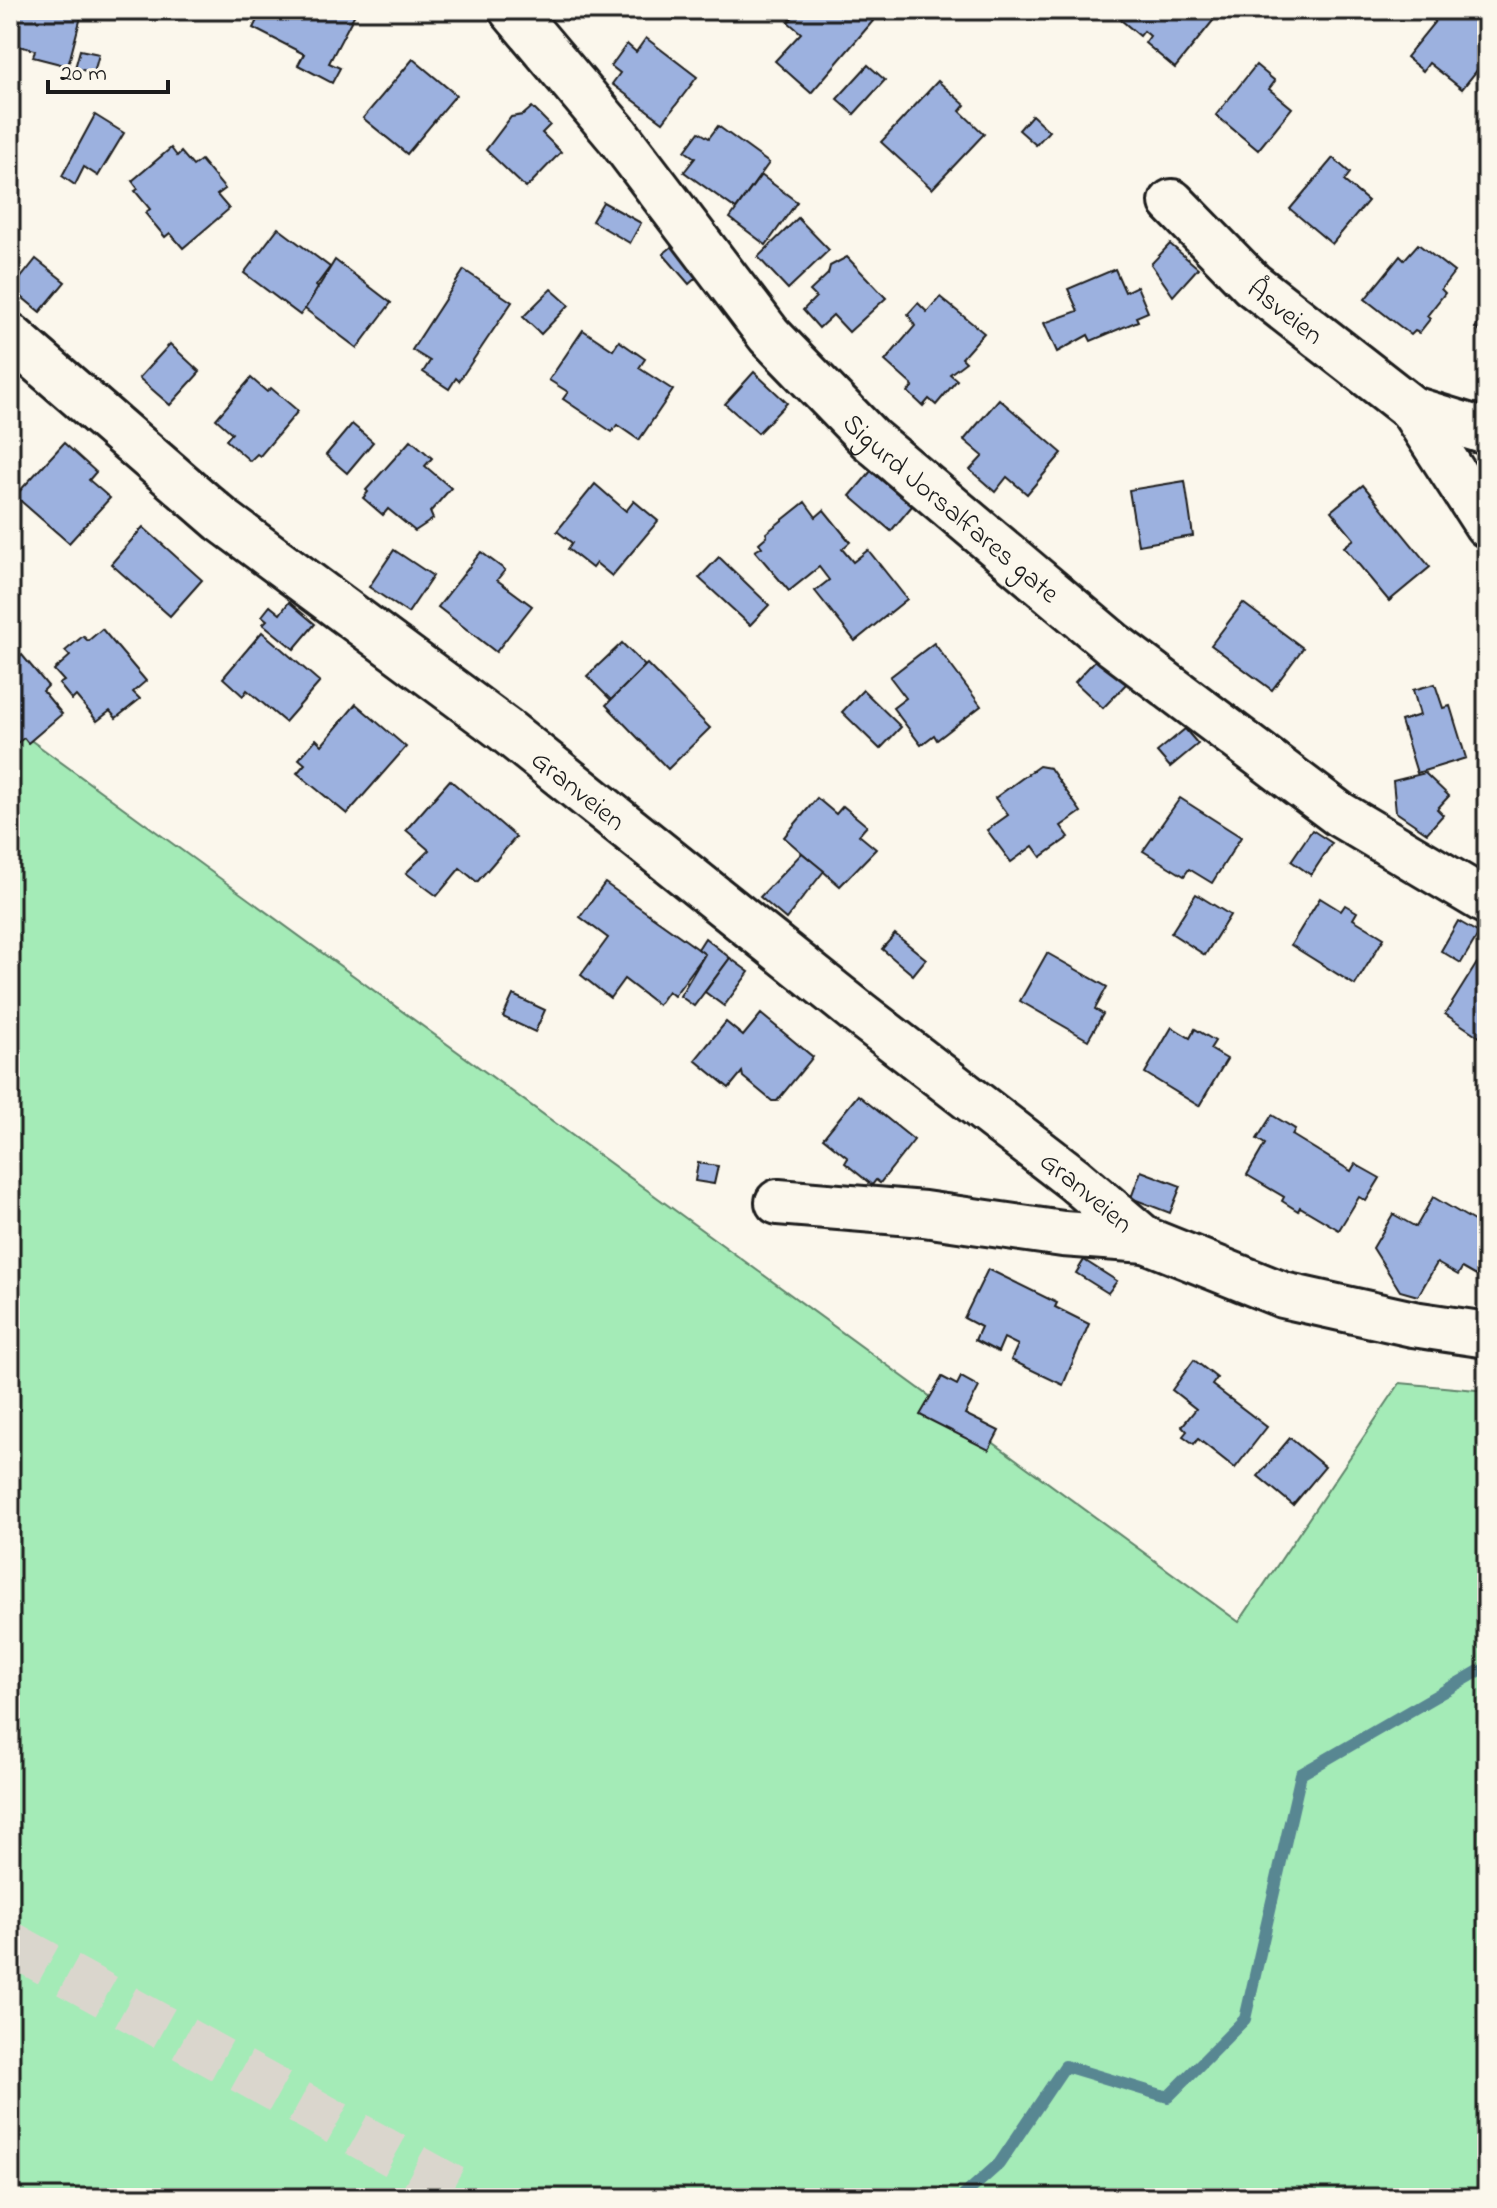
<svg xmlns="http://www.w3.org/2000/svg" width="1497" height="2208" font-family="'Indie Flower',sans-serif">
<rect width="100%" height="100%" fill="#fbf7ec"/>
<filter id="ink" filterUnits="userSpaceOnUse"><feTurbulence type="fractalNoise" baseFrequency=".0125" numOctaves="2"/><feDisplacementMap in="SourceGraphic" scale="16" xChannelSelector="R" yChannelSelector="G"/><feConvolveMatrix kernelMatrix="1 2 1 2 8 2 1 2 1" color-interpolation-filters="sRGB"/></filter>
<g filter="url(#ink)">
<polygon fill="#a4ebb7" stroke="#60846a" stroke-width="2" points="10,725 1239,1622 1400,1383 1487,1391 1487,2198 10,2198"/>
<g fill="none" stroke-linecap="round" stroke-linejoin="round">
<polyline stroke="#598792" stroke-width="12" points="961,2198 999,2164 1065,2066 1168,2097 1245,2019 1301,1774 1479,1671 1487,1670"/>
</g>
<g fill="#9cb1df" stroke="#1c1c1c" stroke-width="2">
<polygon points="10,10 69,10 82,13 68,66 33,57 35,50 10,44"/>
<polygon points="262,10 357,10 329,63 340,68 332,83 298,65 304,54 253,28"/>
<polygon points="799,10 861,10 873,21 811,93 775,61 801,33 788,22"/>
<polygon points="1116,10 1208,10 1216,17 1175,68 1145,43 1150,36 1144,31 1140,36 1121,20 1124,16"/>
<polygon points="1358,10 1376,10 1369,19"/>
<polygon points="1444,10 1479,10 1487,17 1487,58 1462,89 1429,63 1423,71 1406,57"/>
<polygon points="646,38 697,77 663,122 612,84 620,73 611,66 627,44 636,52"/>
<polygon points="80,50 99,54 94,73 75,68"/>
<polygon points="413,59 456,95 407,154 363,118"/>
<polygon points="868,65 885,80 854,114 837,99"/>
<polygon points="1256,65 1275,81 1269,89 1292,108 1258,150 1216,115"/>
<polygon points="938,81 965,105 960,111 984,134 932,189 881,142"/>
<polygon points="532,107 550,125 542,133 561,152 526,188 486,150 511,117 523,115"/>
<polygon points="95,115 124,133 98,176 84,167 75,185 62,176"/>
<polygon points="1032,115 1049,131 1036,145 1019,130"/>
<polygon points="718,126 769,163 736,209 684,172 695,158 685,151 699,132 709,138"/>
<polygon points="171,148 177,156 181,152 193,166 201,160 225,189 217,195 229,209 183,248 170,233 165,237 145,213 150,209 135,191 138,189 132,181"/>
<polygon points="1333,158 1350,173 1344,181 1368,201 1332,244 1290,209"/>
<polygon points="761,175 797,202 766,245 730,218"/>
<polygon points="603,202 641,223 630,243 592,221"/>
<polygon points="798,218 829,250 788,289 758,257"/>
<polygon points="278,228 330,267 316,286 320,289 300,315 244,273"/>
<polygon points="681,239 706,269 689,284 663,254"/>
<polygon points="1170,244 1198,268 1173,296 1151,264"/>
<polygon points="1418,244 1454,272 1441,289 1445,293 1427,316 1430,319 1419,333 1415,331 1411,335 1365,299 1400,256 1404,260"/>
<polygon points="847,257 886,298 849,332 833,315 819,328 803,310 816,297 810,291 828,274 830,266"/>
<polygon points="36,259 65,282 40,312 12,289"/>
<polygon points="335,260 391,303 357,348 305,309"/>
<polygon points="1115,269 1125,292 1137,286 1148,312 1136,317 1138,321 1091,341 1088,335 1057,352 1044,323 1078,311 1068,289"/>
<polygon points="464,270 512,302 459,381 456,378 449,389 423,372 430,361 412,350"/>
<polygon points="551,289 569,305 541,334 523,317"/>
<polygon points="940,297 984,333 962,358 966,362 950,374 957,380 936,405 929,399 923,406 908,392 913,386 885,361 915,326 908,314 918,303 927,312"/>
<polygon points="1487,313 1487,337 1475,328"/>
<polygon points="583,330 613,350 619,341 645,359 639,368 673,390 639,440 617,425 612,432 563,399 568,392 549,380"/>
<polygon points="170,344 200,372 170,405 139,378"/>
<polygon points="754,372 787,403 758,433 725,404"/>
<polygon points="251,378 267,392 271,388 298,411 260,456 257,454 250,461 226,440 232,433 216,419"/>
<polygon points="999,399 1062,453 1027,494 1007,477 995,492 970,470 983,456 964,440"/>
<polygon points="352,424 373,442 347,473 326,455"/>
<polygon points="411,440 432,458 425,466 451,488 430,512 433,519 415,531 388,509 383,515 363,498 368,492 366,490"/>
<polygon points="64,443 96,472 89,480 110,498 69,543 15,496"/>
<polygon points="871,471 912,506 891,531 850,496"/>
<polygon points="1185,481 1193,536 1138,545 1129,490"/>
<polygon points="595,484 626,511 634,501 658,521 612,576 596,563 592,568 568,549 572,543 557,531"/>
<polygon points="1363,485 1430,567 1389,601 1344,547 1354,539 1331,511"/>
<polygon points="805,502 816,517 824,510 850,542 842,549 853,562 868,550 907,599 855,641 815,591 829,580 819,567 789,591 755,551 762,547 759,543 767,536 766,533"/>
<polygon points="143,527 202,580 170,616 111,564"/>
<polygon points="394,550 433,576 408,613 369,587"/>
<polygon points="481,552 505,570 497,580 532,606 496,652 438,607"/>
<polygon points="719,557 769,605 750,625 699,578"/>
<polygon points="289,602 315,624 294,649 263,624 267,620 262,616 270,606 280,614"/>
<polygon points="1243,603 1303,648 1272,690 1211,645"/>
<polygon points="102,629 146,681 133,692 140,699 116,718 110,711 97,721 76,696 72,700 59,684 64,681 54,670 70,656 65,651 83,636 88,641"/>
<polygon points="262,632 320,682 285,722 247,690 243,696 223,678"/>
<polygon points="622,643 645,666 611,700 587,676"/>
<polygon points="934,643 981,706 937,740 934,735 921,745 893,708 906,698 890,677"/>
<polygon points="1101,654 1129,681 1103,708 1075,682"/>
<polygon points="22,655 48,686 43,691 62,714 28,743 24,738 17,743 10,735 10,665"/>
<polygon points="647,664 710,728 668,769 606,705"/>
<polygon points="1435,684 1443,708 1450,706 1466,758 1417,773 1401,721 1420,715 1413,690"/>
<polygon points="863,690 901,727 880,749 842,712"/>
<polygon points="356,704 406,747 347,814 297,773 305,764 299,759 316,739 322,745"/>
<polygon points="1185,729 1198,744 1170,767 1157,752"/>
<polygon points="1039,766 1050,768 1081,812 1061,826 1069,837 1041,857 1033,846 1011,862 987,830 1008,815 995,798"/>
<polygon points="1425,773 1449,796 1437,809 1443,815 1427,833 1396,812 1393,781"/>
<polygon points="450,780 516,837 477,882 460,868 437,896 406,873 429,850 406,830"/>
<polygon points="817,798 836,814 843,806 867,826 859,835 876,849 840,886 784,837"/>
<polygon points="1180,798 1241,837 1212,883 1189,869 1184,876 1143,851"/>
<polygon points="1312,830 1332,843 1311,875 1291,861"/>
<polygon points="802,853 824,871 786,919 760,897"/>
<polygon points="605,883 705,954 674,996 668,991 658,1005 624,979 610,998 581,975 608,938 580,917"/>
<polygon points="1196,894 1230,915 1205,955 1171,933"/>
<polygon points="1320,898 1341,911 1345,905 1357,912 1353,919 1384,938 1355,985 1291,945"/>
<polygon points="1458,921 1479,933 1461,963 1441,951"/>
<polygon points="895,934 926,959 913,975 882,949"/>
<polygon points="705,938 730,958 694,1006 680,996 705,954 698,949"/>
<polygon points="1047,953 1107,987 1095,1009 1103,1014 1088,1040 1020,1001"/>
<polygon points="730,958 749,972 724,1006 705,992"/>
<polygon points="1477,963 1487,969 1487,1042 1445,1014"/>
<polygon points="513,995 545,1010 535,1032 503,1017"/>
<polygon points="761,1014 813,1057 777,1101 772,1101 743,1077 742,1072 729,1088 695,1060 726,1022 743,1036"/>
<polygon points="1172,1027 1190,1038 1195,1029 1215,1041 1210,1049 1227,1059 1199,1106 1145,1073"/>
<polygon points="858,1095 914,1140 880,1183 876,1180 872,1185 845,1163 848,1158 823,1138"/>
<polygon points="1272,1115 1295,1129 1292,1135 1351,1171 1355,1164 1380,1178 1366,1201 1359,1197 1339,1230 1300,1207 1298,1211 1282,1201 1284,1197 1247,1175 1265,1144 1257,1139"/>
<polygon points="698,1163 718,1166 714,1184 695,1181"/>
<polygon points="1141,1171 1181,1186 1170,1213 1131,1198"/>
<polygon points="1433,1197 1486,1228 1482,1235 1487,1238 1487,1267 1485,1271 1480,1269 1476,1276 1462,1268 1458,1275 1437,1263 1418,1296 1400,1291 1373,1248 1393,1214 1416,1227"/>
<polygon points="1084,1260 1117,1281 1108,1293 1076,1273"/>
<polygon points="988,1269 1057,1303 1055,1307 1089,1324 1063,1385 1011,1360 1018,1345 1004,1338 998,1352 975,1340 981,1327 964,1318"/>
<polygon points="1194,1360 1217,1378 1212,1385 1267,1427 1235,1468 1198,1439 1194,1444 1183,1436 1187,1431 1182,1426 1196,1409 1172,1390"/>
<polygon points="942,1377 957,1385 961,1377 979,1387 965,1414 999,1431 989,1450 920,1415"/>
<polygon points="1290,1438 1325,1467 1293,1505 1258,1476"/>
</g>
<g fill="none" stroke-linecap="round" stroke-linejoin="round">
<polyline stroke="#dad6cd" stroke-width="44" stroke-dasharray="44 22" stroke-linecap="butt" points="10,1943 472,2198"/>
<defs>
<g id="street">
<path id="s1" d="M512,10L618,136L769,335L870,439L1114,645L1339,814L1487,902"/>
<path id="s2" d="M1172,202L1252,284L1412,409L1487,432"/>
<path id="s3" d="M10,336L222,520L504,729L860,1014L1074,1179L1146,1240L1283,1295L1413,1324L1487,1335"/>
<polyline points="1412,409 1487,525"/>
<polyline points="778,1202 924,1214 1063,1234 1146,1240"/>
</g>
</defs>
<use href="#street" stroke="#1c1c1c" stroke-width="50"/>
<use href="#street" stroke="#fbf7ec" stroke-width="44"/>
</g>
</g>
<g text-anchor="middle" stroke-width="6" stroke-linejoin="round" paint-order="stroke">
<g font-size="28" fill="#1c1c1c" stroke="#fbf7ec">
<text dy="10" stroke="none"><textPath href="#s2" startOffset="158">Åsveien</textPath></text>
<text dy="10" stroke="none"><textPath href="#s1" startOffset="666">Sigurd Jorsalfares gate</textPath></text>
<text dy="10" stroke="none"><textPath href="#s3" startOffset="728">Granveien</textPath></text>
<text dy="10" stroke="none"><textPath href="#s3" startOffset="1376">Granveien</textPath></text>
</g>
</g>
<rect width="1497" height="2208" fill="none" stroke="#fbf7ec" stroke-width="40"/>
<rect x="20" y="20" width="1457" height="2168" fill="none" stroke="#1c1c1c" stroke-width="3" filter="url(#ink)"/>
<path d="M48 80v12h120v-12" fill="none" stroke="#1c1c1c" stroke-width="4"/>
<text x="60" y="80" font-size="24" fill="#1c1c1c" stroke="#fbf7ec" stroke-width="6" paint-order="stroke">20 m</text>
</svg>
